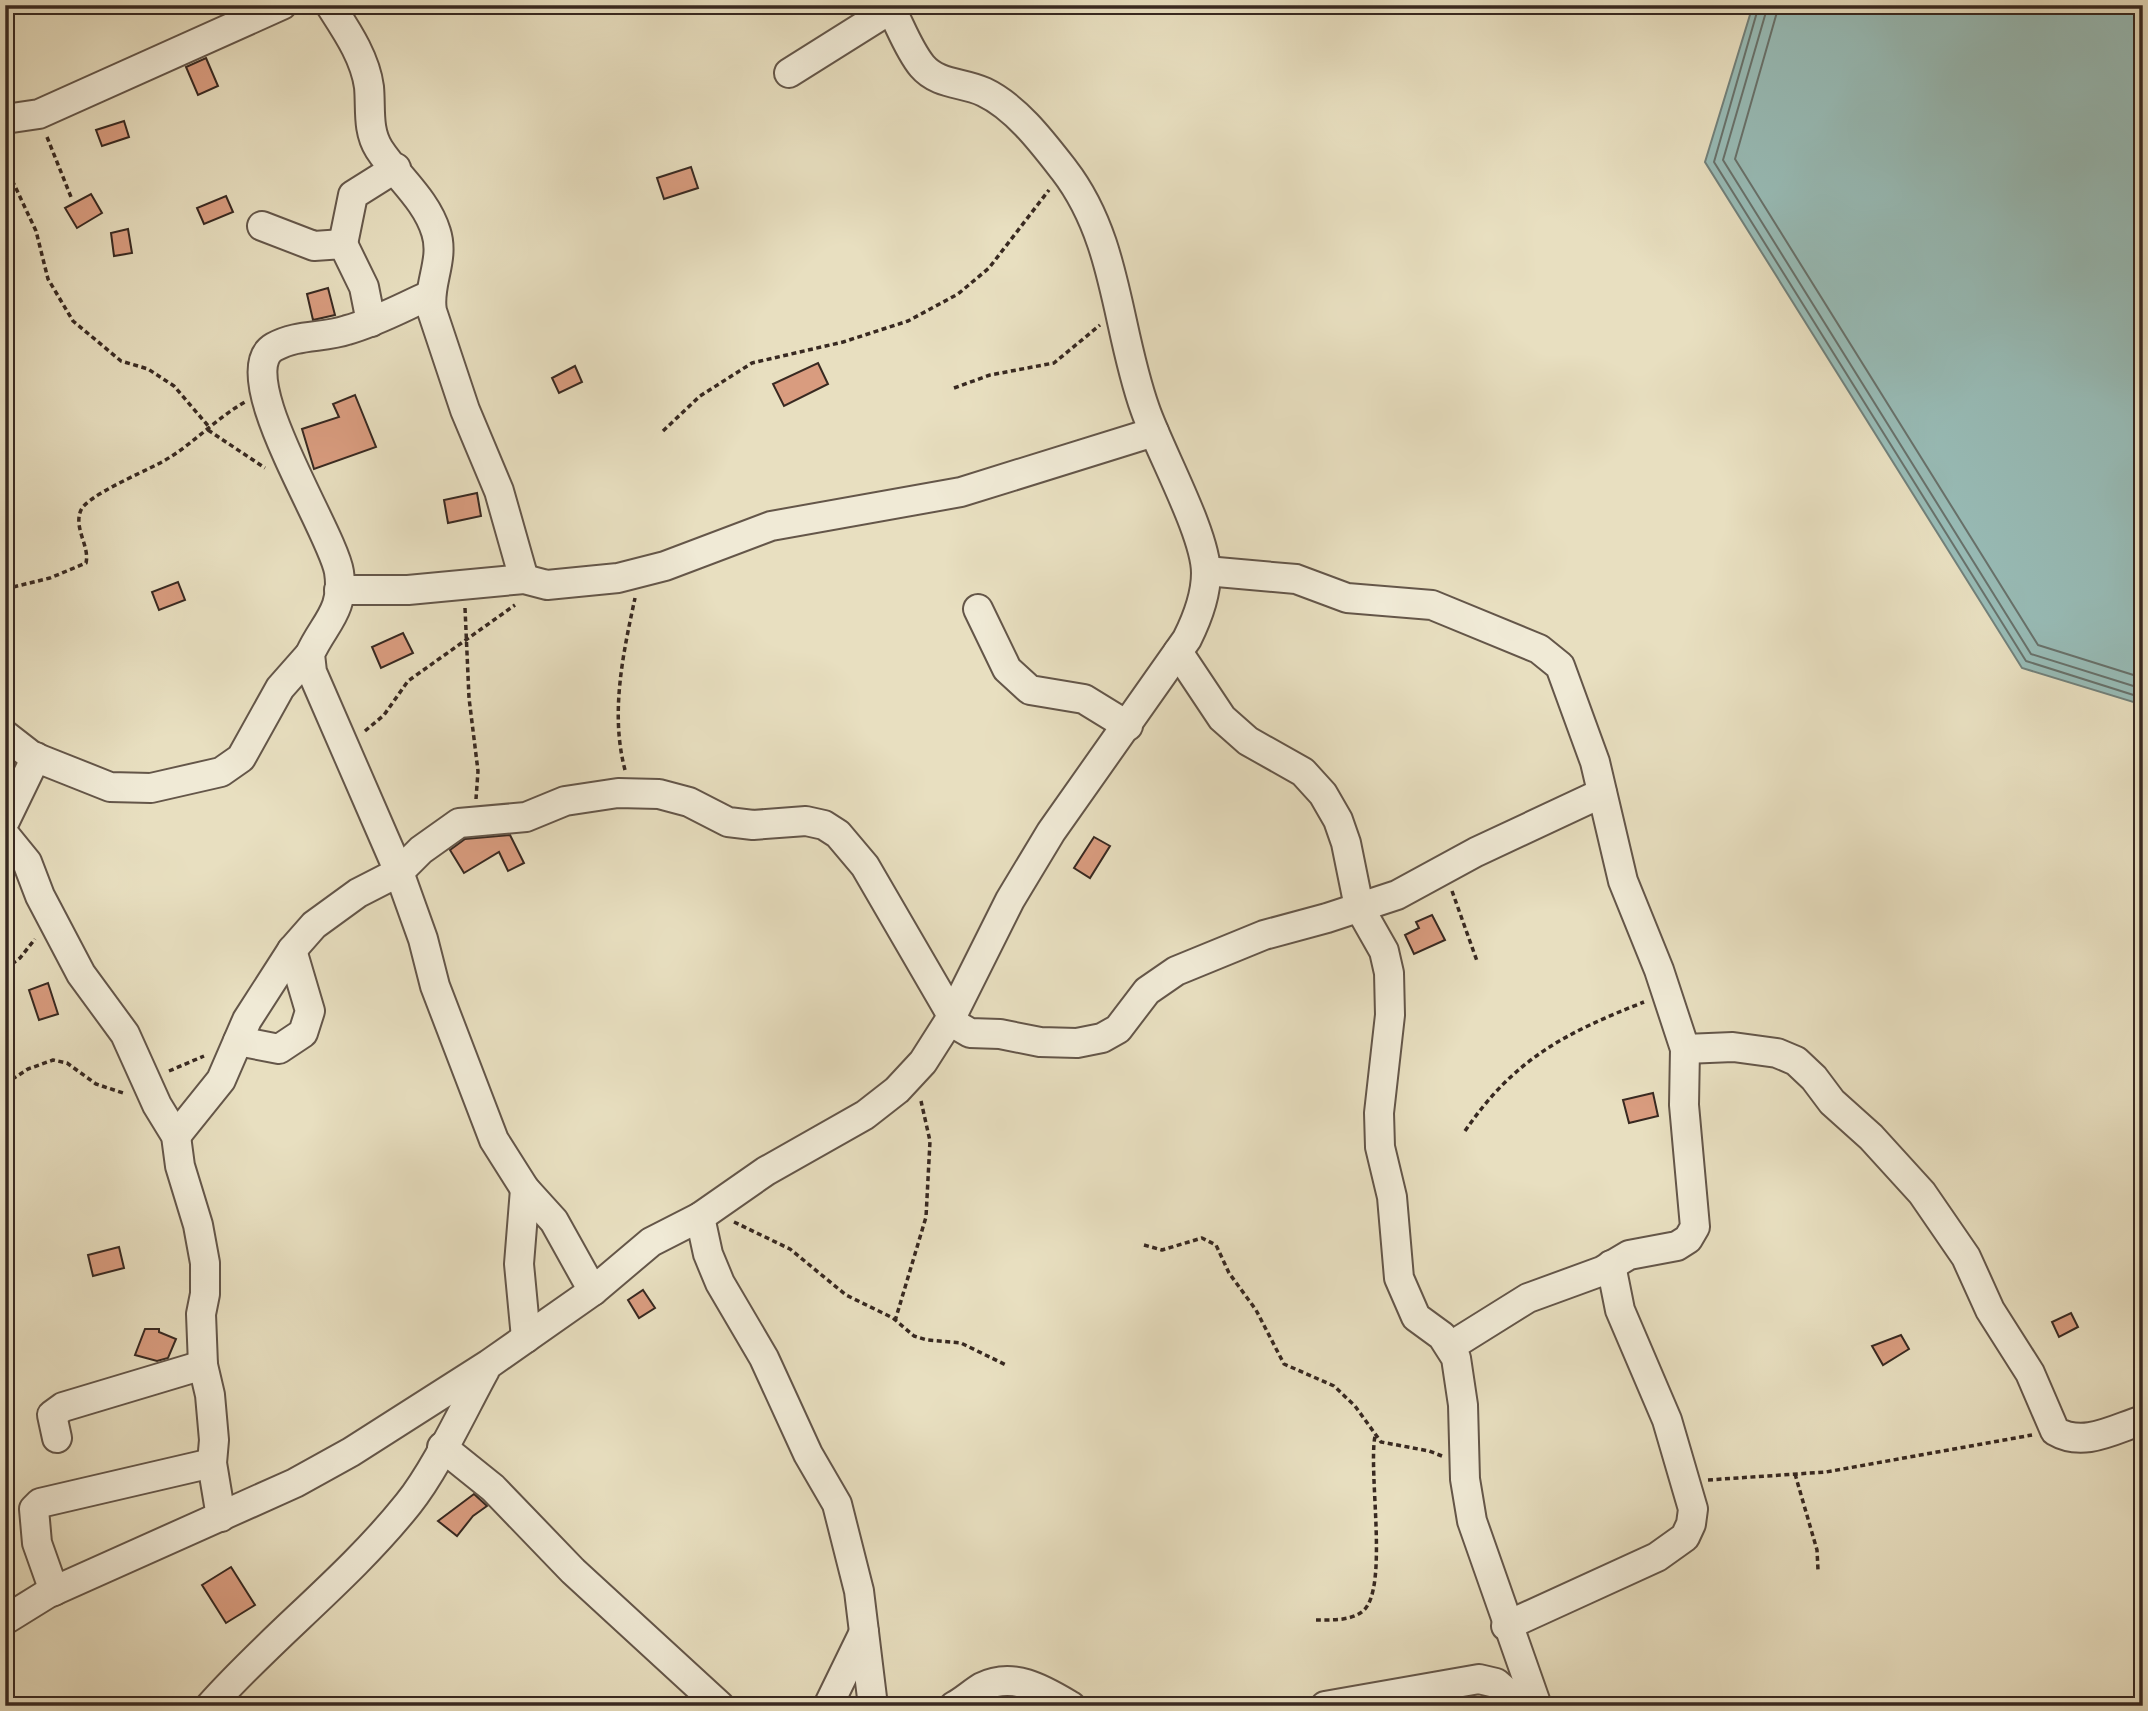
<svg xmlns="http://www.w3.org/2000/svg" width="2148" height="1711" font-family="'Sorts Mill Goudy',serif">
<rect width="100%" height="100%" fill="#e8dfc0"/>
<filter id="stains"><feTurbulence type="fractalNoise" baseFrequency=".00286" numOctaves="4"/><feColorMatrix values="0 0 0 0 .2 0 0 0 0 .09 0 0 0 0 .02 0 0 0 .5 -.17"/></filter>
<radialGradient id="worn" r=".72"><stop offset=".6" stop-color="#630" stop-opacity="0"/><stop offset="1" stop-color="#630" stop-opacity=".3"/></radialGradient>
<polygon fill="#98bcb7" stroke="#72817b" stroke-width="2" points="1753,5 2143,5 2143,705 2022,668 1705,162"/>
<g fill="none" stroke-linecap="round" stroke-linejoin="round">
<g stroke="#68726c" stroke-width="2">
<polyline points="1759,5 1714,162 2026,661 2143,698"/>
<polyline points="1768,5 1723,160 2031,654 2143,689"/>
<polyline points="1779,5 1735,159 2038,645 2143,678"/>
</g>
</g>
<g fill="#d99c7f" stroke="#382921" stroke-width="2">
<polygon points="206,58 218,86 198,95 186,67"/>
<polygon points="124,121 129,137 102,146 96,130"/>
<polygon points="691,167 698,188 664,199 657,178"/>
<polygon points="91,194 102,213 77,228 65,208"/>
<polygon points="226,196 233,212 204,224 197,208"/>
<polygon points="128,229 132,253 114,256 111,233"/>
<polygon points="328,288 335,315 313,320 307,294"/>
<polygon points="818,363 828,384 784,406 773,384"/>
<polygon points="575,366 582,382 559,393 552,378"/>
<polygon points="355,395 376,447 314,469 302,429 339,417 333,404"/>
<polygon points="477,493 481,516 448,523 444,500"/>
<polygon points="178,582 185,600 159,610 152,592"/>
<polygon points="403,633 413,653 381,668 372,647"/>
<polygon points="510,835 524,863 508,871 499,852 464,873 450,850 465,839"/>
<polygon points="1094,837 1110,846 1090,878 1074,868"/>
<polygon points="1432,915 1445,940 1414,954 1405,935 1419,928 1416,922"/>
<polygon points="48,983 58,1014 39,1020 29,990"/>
<polygon points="1653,1093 1658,1116 1629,1123 1623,1100"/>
<polygon points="119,1247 124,1268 93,1276 88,1255"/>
<polygon points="643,1290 655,1308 639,1318 628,1300"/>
<polygon points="2071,1313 2078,1327 2059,1337 2052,1322"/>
<polygon points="145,1329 159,1329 159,1332 176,1339 168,1358 157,1361 135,1355"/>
<polygon points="1901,1335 1909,1349 1883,1365 1872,1346"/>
<polygon points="474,1494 487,1506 473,1516 457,1536 438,1521"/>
<polygon points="231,1567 255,1605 226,1623 202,1585"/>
</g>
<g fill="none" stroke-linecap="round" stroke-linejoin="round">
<defs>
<g id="minor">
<path d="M330,5C346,30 365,57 369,87C371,108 367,130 379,149C397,177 426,199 436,232C445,260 427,285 432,311L465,410L499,491L524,579"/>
<polyline points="789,73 891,9"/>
<polyline points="5,119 39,114 282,5"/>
<polyline points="262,226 314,246 343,244 364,287 371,322"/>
<polyline points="343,244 353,195 396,168"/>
<path d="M430,295C403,307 376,322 347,330C324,338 297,334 274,347C228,373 333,532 339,572C345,611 324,623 310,654L312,672L399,872L423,939L435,986L494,1140L525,1189L554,1221L593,1291"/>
<polyline points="1206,571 1296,579 1347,598 1432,605 1539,649 1560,666 1595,762 1623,881 1659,970 1685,1049 1684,1105 1695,1227 1688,1239 1677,1246 1629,1255 1602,1271 1528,1298 1451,1346"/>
<polyline points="339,590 408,590 524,579 547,585 618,578 665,566 771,526 961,492 1154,432"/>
<polyline points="978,609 1007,669 1030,690 1084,699 1128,726"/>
<polyline points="1178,652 1222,718 1248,741 1303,772 1323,794 1338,820 1346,843 1359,907 1384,951 1389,973 1390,1015 1379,1113 1380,1147 1392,1197 1399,1278 1416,1317 1442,1336 1456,1358 1463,1405 1465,1479 1472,1521 1537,1706"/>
<polyline points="5,735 32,756 110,787 151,788 221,772 241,758 280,688 310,654"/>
<polyline points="5,821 36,757"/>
<polyline points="5,835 27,862 40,896 81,974 125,1034 157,1105 176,1136 180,1166 198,1225 205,1263 205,1294 201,1314 203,1365 210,1395 214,1440 212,1463 221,1517"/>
<polyline points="238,1041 279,1049 303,1033 310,1011 292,950"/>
<path d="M1685,1049L1733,1047L1777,1053L1796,1061L1814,1078L1832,1102L1871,1137L1922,1193L1966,1257L1990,1310L2030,1373L2055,1431C2084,1448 2114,1429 2143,1420"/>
<polyline points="176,1136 221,1080 247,1020 292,950 314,925 358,893 399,872 421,850 459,823 526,817 565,801 618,793 659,794 689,802 728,822 753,825 806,821 824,825 838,834 865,866 958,1026 970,1033 1000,1034 1040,1042 1077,1043 1102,1038 1118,1029 1147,991 1176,971 1264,935 1327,918 1397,895 1476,852 1602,793"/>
<polyline points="525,1189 519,1264 526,1338"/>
<polyline points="700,1217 708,1254 720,1283 764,1358 808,1454 837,1504 859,1591 873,1706"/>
<polyline points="57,1438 52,1415 63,1407 203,1365"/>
<polyline points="442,1447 493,1488 573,1571 720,1706"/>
<polyline points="54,1591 37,1543 34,1509 40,1503 212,1463"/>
<path d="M5,1620L47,1594L295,1483L351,1452L489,1364L593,1291L651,1242L700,1217L766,1171L865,1115L897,1090L923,1062L951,1018L1010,900L1051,832L1187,639C1197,619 1206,595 1206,573C1206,534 1159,450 1145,409C1116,328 1118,240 1064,170C1043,143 1016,107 984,92C963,82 938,85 922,66C908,49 900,25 889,5"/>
<polyline points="1506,1626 1657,1557 1685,1537 1691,1524 1693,1509 1667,1420 1620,1310 1611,1265"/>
<path d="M210,1706C272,1636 349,1578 408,1504C436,1469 463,1410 485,1370"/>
<polyline points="828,1706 864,1632"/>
<path d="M954,1706C964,1701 972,1693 982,1687C1014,1671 1044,1690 1071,1706"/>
<polyline points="1325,1706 1479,1679 1496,1683 1523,1706"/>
</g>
</defs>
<use href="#minor" stroke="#645649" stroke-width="32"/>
<g stroke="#382921" stroke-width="3.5" stroke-dasharray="5 3.5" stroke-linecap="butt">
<polyline points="47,137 71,197"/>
<polyline points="5,165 36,231 48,279 73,321 121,361 148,369 174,386 210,428"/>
<polyline points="954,388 990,375 1054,363 1100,325"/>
<polyline points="208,430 265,468"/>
<polyline points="663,431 700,396 752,363 843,342 908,321 958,294 989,268 1049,190"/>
<path d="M5,589L50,578L86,563C90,546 73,528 81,510C87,496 141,473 156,465C189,449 213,420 245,402"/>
<polyline points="465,608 469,698 478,771 476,799"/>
<polyline points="365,731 384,715 408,681 515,605"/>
<path d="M625,770C610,713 623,654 635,598"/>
<polyline points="1452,891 1477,961"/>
<polyline points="5,969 20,958 35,939"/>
<polyline points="169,1071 204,1056"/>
<polyline points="5,1084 28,1069 53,1060 67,1063 96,1084 126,1094"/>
<path d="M1465,1131C1514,1059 1565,1033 1644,1002"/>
<polyline points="734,1222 790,1249 846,1295 893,1318 914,1336 927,1340 961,1343 1006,1365"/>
<polyline points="1144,1245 1162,1250 1202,1238 1216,1245 1229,1273 1256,1310 1284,1364 1334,1386 1355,1406 1381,1442 1429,1451 1442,1456"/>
<polyline points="895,1321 926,1217 930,1141 921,1101"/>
<polyline points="1795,1474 1817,1550 1818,1570"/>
<polyline points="1708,1480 1826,1472 2032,1435"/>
<path d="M1316,1620C1331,1620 1351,1621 1363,1611C1389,1589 1368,1473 1375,1436"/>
</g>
<use href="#minor" stroke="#f0ead6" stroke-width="28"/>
</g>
<rect width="2148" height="1711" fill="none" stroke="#e8dfc0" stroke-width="28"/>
<rect x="7" y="7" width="2134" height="1697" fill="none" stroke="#382921" stroke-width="3.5"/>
<rect x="14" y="14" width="2120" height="1683" fill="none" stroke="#382921" stroke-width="2"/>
<rect width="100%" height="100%" filter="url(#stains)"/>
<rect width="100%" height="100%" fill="url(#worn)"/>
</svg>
